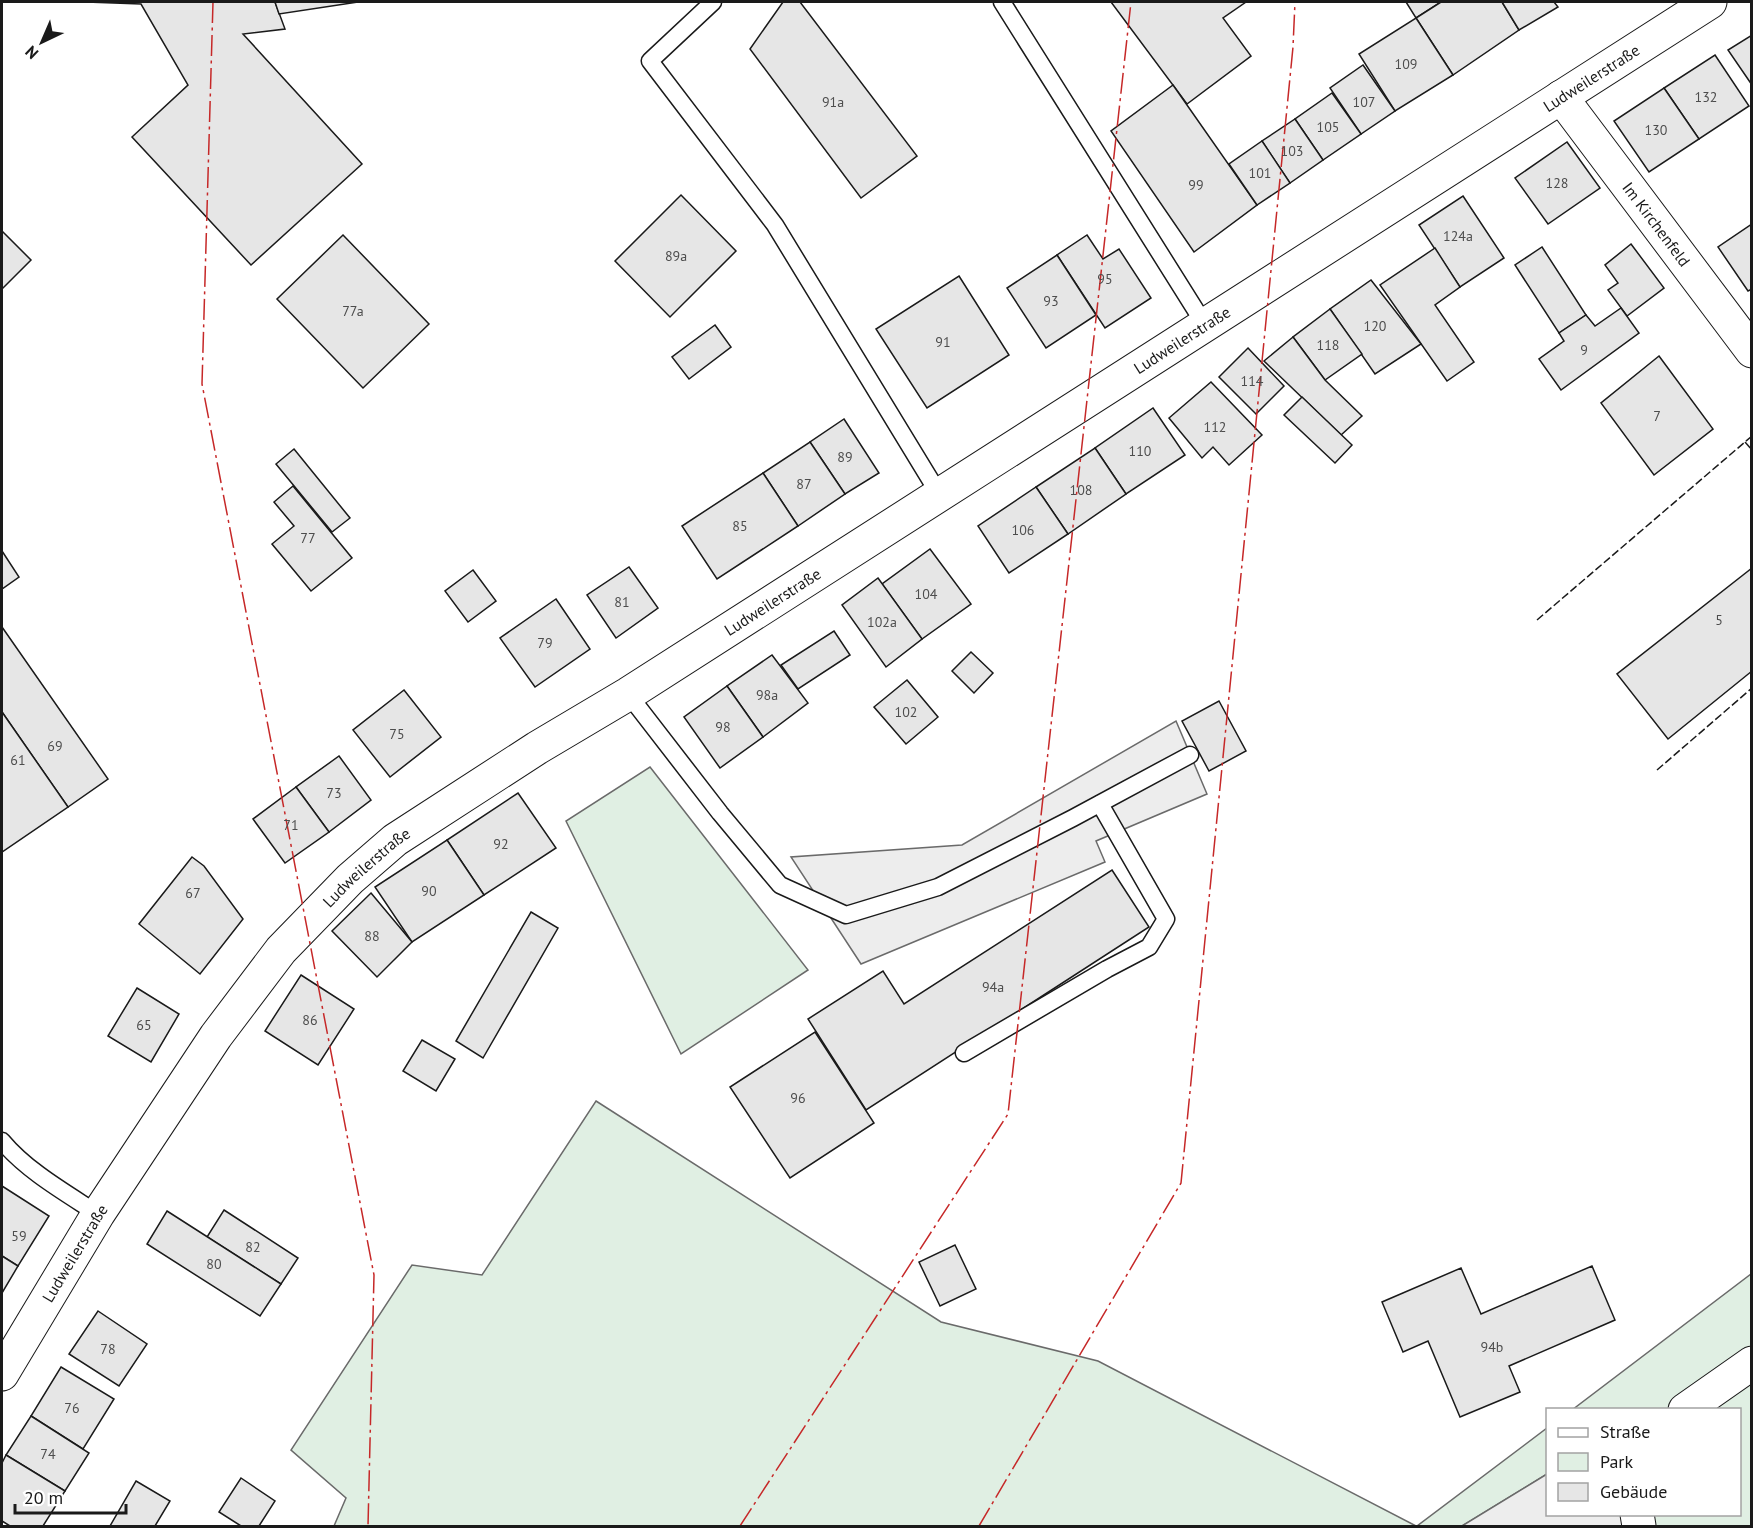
<svg xmlns="http://www.w3.org/2000/svg" width="1753" height="1528" font-family="'PT Sans',sans-serif">
<rect width="100%" height="100%" fill="#fff"/>
<g fill="#e0efe3" stroke="#6a6a6a" stroke-width="1.5">
<polygon points="650,767 808,970 681,1054 566,821"/>
<polygon points="596,1101 941,1322 1098,1361 1416,1526 334,1526 346,1498 291,1450 412,1265 482,1275"/>
<polygon points="1751,1274 1751,1526 1628,1526 1627,1515 1740,1514 1740,1410 1572,1410"/>
<polygon points="1547,1428 1547,1474 1462,1526 1417,1526"/>
</g>
<g fill="#ededed" stroke="#6a6a6a" stroke-width="1.5">
<polygon points="1176,721 1207,794 1096,841 1105,862 861,964 791,857 962,845"/>
<polygon points="1547,1474 1548,1514 1627,1515 1628,1526 1462,1526"/>
</g>
<g fill="#e6e6e6" stroke="#1a1a1a" stroke-width="1.5">
<polygon points="86,2 275,2 285,29 243,34 362,164 251,265 132,137 188,85 141,4"/>
<polygon points="275,2 358,2 279,14"/>
<polygon points="783,2 800,2 917,156 861,198 750,49"/>
<polygon points="1111,2 1246,2 1223,18 1251,56 1187,104"/>
<polygon points="1406,2 1441,2 1416,18"/>
<polygon points="1441,2 1502,2 1519,30 1453,75 1416,18"/>
<polygon points="1502,2 1554,2 1558,7 1519,30"/>
<polygon points="1416,18 1453,75 1395,111 1359,54"/>
<polygon points="1752,35 1752,85 1728,50"/>
<polygon points="1715,55 1749,106 1699,139 1664,88"/>
<polygon points="1363,65 1395,111 1361,134 1330,88"/>
<polygon points="1173,85 1257,205 1194,252 1111,131"/>
<polygon points="1664,88 1699,139 1649,172 1614,121"/>
<polygon points="1332,93 1361,134 1323,160 1295,119"/>
<polygon points="1295,119 1323,160 1290,183 1262,141"/>
<polygon points="1262,141 1290,183 1257,205 1229,164"/>
<polygon points="1567,142 1600,188 1548,224 1515,178"/>
<polygon points="681,195 736,251 670,317 615,261"/>
<polygon points="1463,196 1504,258 1460,287 1419,225"/>
<polygon points="1752,224 1752,289 1748,291 1718,247"/>
<polygon points="2,231 31,260 2,289"/>
<polygon points="343,235 429,324 363,388 277,299"/>
<polygon points="1087,235 1103,259 1119,249 1151,298 1105,328 1057,255"/>
<polygon points="1631,244 1664,288 1627,316 1608,290 1618,283 1605,265"/>
<polygon points="1542,247 1586,315 1559,333 1515,265"/>
<polygon points="1435,248 1460,287 1435,305 1474,362 1447,381 1380,285"/>
<polygon points="1057,255 1096,315 1046,348 1007,288"/>
<polygon points="959,276 1009,355 927,408 876,329"/>
<polygon points="1371,280 1421,344 1375,374 1330,309"/>
<polygon points="1621,308 1639,333 1561,390 1539,359 1564,341 1559,333 1586,315 1595,326"/>
<polygon points="1330,309 1362,354 1325,380 1293,337"/>
<polygon points="715,325 731,347 689,379 672,357"/>
<polygon points="1293,337 1325,380 1362,416 1341,435 1264,361"/>
<polygon points="1248,348 1284,386 1256,414 1219,377"/>
<polygon points="1659,356 1713,429 1654,475 1601,403"/>
<polygon points="1211,382 1262,435 1229,465 1213,447 1202,458 1169,418"/>
<polygon points="1302,397 1352,445 1335,463 1284,415"/>
<polygon points="1153,408 1185,455 1126,494 1095,448"/>
<polygon points="844,419 879,473 845,494 810,442"/>
<polygon points="810,442 845,494 798,526 763,473"/>
<polygon points="1095,448 1126,494 1068,534 1036,487"/>
<polygon points="294,449 350,518 332,532 276,464"/>
<polygon points="763,473 798,526 717,579 682,526"/>
<polygon points="293,486 352,558 311,591 272,544 294,526 274,502"/>
<polygon points="1036,487 1068,534 1009,573 978,526"/>
<polygon points="930,549 971,604 922,639 882,584"/>
<polygon points="2,551 19,577 2,589"/>
<polygon points="629,567 658,608 616,638 587,595"/>
<polygon points="1752,568 1752,671 1668,739 1617,674"/>
<polygon points="473,570 496,601 468,622 445,591"/>
<polygon points="878,578 922,639 886,667 842,605"/>
<polygon points="556,599 590,649 535,687 500,638"/>
<polygon points="2,627 108,779 68,807 2,712"/>
<polygon points="834,631 850,655 798,689 781,665"/>
<polygon points="971,652 993,673 974,693 952,671"/>
<polygon points="772,655 808,703 763,737 727,686"/>
<polygon points="907,680 938,717 906,744 874,707"/>
<polygon points="727,686 763,737 720,768 684,717"/>
<polygon points="404,690 441,737 390,777 353,730"/>
<polygon points="1219,701 1246,751 1209,771 1182,721"/>
<polygon points="2,712 68,807 2,852"/>
<polygon points="339,756 371,800 329,832 296,787"/>
<polygon points="296,787 329,832 285,863 253,819"/>
<polygon points="518,793 556,848 484,895 447,840"/>
<polygon points="447,840 484,895 412,942 375,887"/>
<polygon points="192,857 204,866 243,919 200,974 139,924"/>
<polygon points="1112,870 1149,927 866,1110 808,1019 883,971 904,1004"/>
<polygon points="371,893 412,942 377,977 332,931"/>
<polygon points="531,912 558,928 483,1058 456,1041"/>
<polygon points="301,975 354,1009 318,1065 265,1031"/>
<polygon points="137,988 179,1014 151,1062 108,1036"/>
<polygon points="815,1032 874,1123 790,1178 730,1087"/>
<polygon points="422,1040 455,1059 436,1091 403,1071"/>
<polygon points="2,1186 49,1216 18,1266 2,1256"/>
<polygon points="224,1210 298,1258 281,1284 207,1237"/>
<polygon points="167,1211 281,1284 260,1316 147,1244"/>
<polygon points="955,1245 976,1289 940,1306 919,1262"/>
<polygon points="2,1256 18,1266 2,1293"/>
<polygon points="1592,1266 1615,1320 1509,1366 1520,1392 1460,1417 1428,1341 1403,1352 1382,1302 1461,1268 1481,1314"/>
<polygon points="98,1311 147,1344 119,1386 69,1354"/>
<polygon points="61,1367 114,1399 83,1449 31,1416"/>
<polygon points="31,1416 89,1453 65,1491 6,1455"/>
<polygon points="6,1455 65,1491 43,1526 10,1526 2,1521 2,1463"/>
<polygon points="241,1478 275,1501 259,1526 241,1526 219,1512"/>
<polygon points="136,1481 170,1501 155,1526 110,1526"/>
</g>
<g fill="none" stroke-linecap="round" stroke-linejoin="round">
<defs>
<g id="service">
<polyline points="713,2 650,61 775,225 939,494"/>
<polyline points="1002,2 1205,325"/>
<polyline points="628,694 720,813 780,885 846,915 938,887 1073,818 1190,755"/>
<polyline points="964,1053 1107,969 1149,947 1166,919 1100,804"/>
<path d="M2,1141C27,1171 66,1193 98,1214"/>
</g>
<g id="minor">
<path id="s1" d="M1561,97L1752,351"/>
<polyline points="1685,1410 1752,1363"/>
<polyline points="1637,1514 1639,1526"/>
</g>
<g id="secondary">
<path id="s2" d="M2,1374L98,1214L216,1036L281,950L350,879L395,840L537,748L628,694L1710,2"/>
</g>
</defs>
<use href="#service" stroke="#1a1a1a" stroke-width="19"/>
<use href="#minor" stroke="#1a1a1a" stroke-width="35"/>
<use href="#secondary" stroke="#1a1a1a" stroke-width="35"/>
<use href="#service" stroke="#fff" stroke-width="16"/>
<use href="#minor" stroke="#fff" stroke-width="33"/>
<use href="#secondary" stroke="#fff" stroke-width="33"/>
<g stroke="#1a1a1a" stroke-width="1.5" stroke-dasharray="8 3" stroke-linecap="butt">
<polyline points="1745,442 1752,450"/>
<polyline points="1537,620 1752,436"/>
<polyline points="1657,770 1752,688"/>
</g>
<g stroke="#c62828" stroke-width="1.5" stroke-dasharray="21 4.5 3 4.5" stroke-linecap="butt">
<polyline points="213,2 202,384 374,1275 368,1526"/>
<polyline points="740,1526 1008,1114 1131,2"/>
<polyline points="979,1526 1181,1183 1293,47 1295,2"/>
</g>
</g>
<g text-anchor="middle" stroke-width="4.5" stroke-linejoin="round" paint-order="stroke">
<g font-size="14" fill="#4d4d4d">
<text x="1406" y="69">109</text>
<text x="1706" y="102">132</text>
<text x="833" y="107">91a</text>
<text x="1364" y="107">107</text>
<text x="1328" y="132">105</text>
<text x="1656" y="135">130</text>
<text x="1292" y="156">103</text>
<text x="1260" y="178">101</text>
<text x="1557" y="188">128</text>
<text x="1196" y="190">99</text>
<text x="1458" y="241">124a</text>
<text x="676" y="261">89a</text>
<text x="1105" y="284">95</text>
<text x="1051" y="306">93</text>
<text x="353" y="316">77a</text>
<text x="1375" y="331">120</text>
<text x="943" y="347">91</text>
<text x="1328" y="350">118</text>
<text x="1584" y="355">9</text>
<text x="1252" y="386">114</text>
<text x="1657" y="421">7</text>
<text x="1215" y="432">112</text>
<text x="1140" y="456">110</text>
<text x="845" y="462">89</text>
<text x="804" y="489">87</text>
<text x="1081" y="495">108</text>
<text x="740" y="531">85</text>
<text x="1023" y="535">106</text>
<text x="308" y="543">77</text>
<text x="926" y="599">104</text>
<text x="622" y="607">81</text>
<text x="1719" y="625">5</text>
<text x="882" y="627">102a</text>
<text x="545" y="648">79</text>
<text x="767" y="700">98a</text>
<text x="906" y="717">102</text>
<text x="723" y="732">98</text>
<text x="397" y="739">75</text>
<text x="55" y="751">69</text>
<text x="18" y="765">61</text>
<text x="334" y="798">73</text>
<text x="291" y="830">71</text>
<text x="501" y="849">92</text>
<text x="429" y="896">90</text>
<text x="193" y="898">67</text>
<text x="372" y="941">88</text>
<text x="993" y="992">94a</text>
<text x="310" y="1025">86</text>
<text x="144" y="1030">65</text>
<text x="798" y="1103">96</text>
<text x="19" y="1241">59</text>
<text x="253" y="1252">82</text>
<text x="214" y="1269">80</text>
<text x="1492" y="1352">94b</text>
<text x="108" y="1354">78</text>
<text x="72" y="1413">76</text>
<text x="48" y="1459">74</text>
</g>
<g font-size="16" fill="#1a1a1a" stroke="#fff">
<text dy="6" stroke="none"><textPath href="#s2" startOffset="2085">Ludweilerstraße</textPath></text>
<text dy="6" stroke="none"><textPath href="#s1" startOffset="159">Im Kirchenfeld</textPath></text>
<text dy="6" stroke="none"><textPath href="#s2" startOffset="1599">Ludweilerstraße</textPath></text>
<text dy="6" stroke="none"><textPath href="#s2" startOffset="1113">Ludweilerstraße</textPath></text>
<text dy="6" stroke="none"><textPath href="#s2" startOffset="627">Ludweilerstraße</textPath></text>
<text dy="6" stroke="none"><textPath href="#s2" startOffset="141">Ludweilerstraße</textPath></text>
</g>
</g>
<rect width="1753" height="1528" fill="none" stroke="#1a1a1a" stroke-width="6"/>
<rect x="1546" y="1408" width="195" height="108" fill="#ffffff" stroke="#a3a3a3" stroke-width="1.5"/>
<rect x="1558" y="1428" width="30" height="9" fill="#ffffff" stroke="#a3a3a3" stroke-width="1.5"/>
<text x="1600" y="1438" font-size="18" fill="#1a1a1a">Straße</text>
<rect x="1558" y="1453" width="30" height="18" fill="#e0efe3" stroke="#a3a3a3" stroke-width="1.5"/>
<text x="1600" y="1468" font-size="18" fill="#1a1a1a">Park</text>
<rect x="1558" y="1483" width="30" height="18" fill="#e6e6e6" stroke="#a3a3a3" stroke-width="1.5"/>
<text x="1600" y="1498" font-size="18" fill="#1a1a1a">Gebäude</text>
<g transform="translate(42 42) rotate(224)" stroke="#ffffff" stroke-width="4.5" paint-order="stroke">
<path d="M0-4.5L10 22L0 15L-10 22Z" fill="#1a1a1a"/>
<text y="-9" font-size="16" font-weight="bold" text-anchor="middle" fill="#1a1a1a">N</text>
</g>
<path d="M15 1504v9h111v-9" fill="none" stroke="#1a1a1a" stroke-width="3"/>
<text x="24" y="1504" font-size="18" fill="#1a1a1a" stroke="#ffffff" stroke-width="4.5" paint-order="stroke">20 m</text>
</svg>
